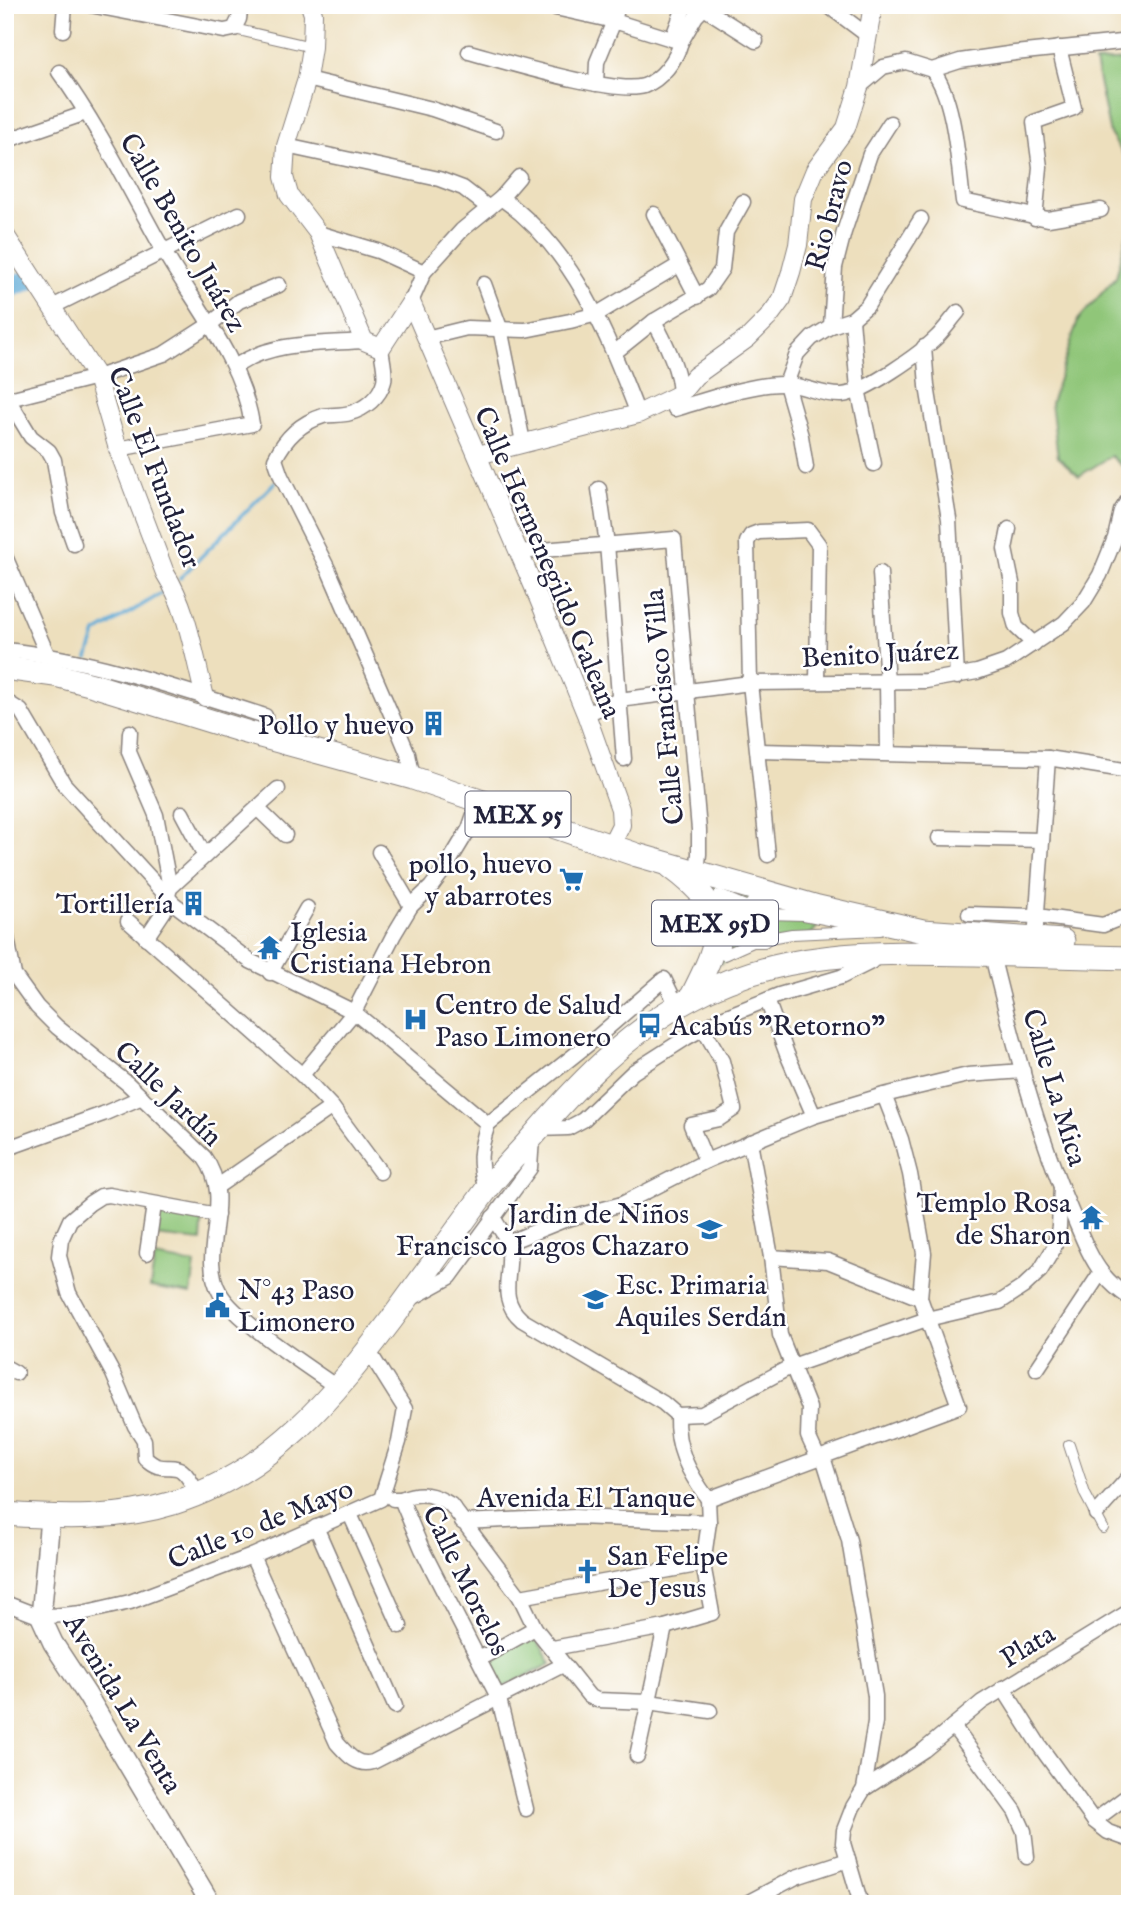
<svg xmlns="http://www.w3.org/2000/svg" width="1135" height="1909" font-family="'IM FELL English',serif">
<rect width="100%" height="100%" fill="#fff"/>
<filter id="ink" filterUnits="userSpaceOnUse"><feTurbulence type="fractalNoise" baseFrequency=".0143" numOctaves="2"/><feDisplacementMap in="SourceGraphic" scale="14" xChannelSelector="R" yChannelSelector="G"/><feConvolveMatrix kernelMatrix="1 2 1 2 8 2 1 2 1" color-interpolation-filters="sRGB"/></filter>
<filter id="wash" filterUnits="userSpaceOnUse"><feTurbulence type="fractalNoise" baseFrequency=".00686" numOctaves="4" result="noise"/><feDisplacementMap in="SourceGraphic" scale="28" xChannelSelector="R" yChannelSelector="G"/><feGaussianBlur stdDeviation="1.57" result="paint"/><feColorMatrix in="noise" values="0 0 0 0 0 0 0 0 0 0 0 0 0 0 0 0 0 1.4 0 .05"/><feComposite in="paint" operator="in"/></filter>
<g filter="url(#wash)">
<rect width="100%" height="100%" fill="#eddfbd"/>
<g fill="#90c679" stroke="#59745a" stroke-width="2">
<polygon points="1130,60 1130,164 1110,134 1095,62"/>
<polygon points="1130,223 1130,473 1111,456 1079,476 1058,457 1051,403 1078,320 1116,277"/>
<polygon points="704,877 808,911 819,924 812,934 768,943 719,964 724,912"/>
<polygon points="156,1213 203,1214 201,1241 155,1236"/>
<polygon points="155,1257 195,1264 191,1294 150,1287"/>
<polygon points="534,1634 551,1664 498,1690 487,1661"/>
</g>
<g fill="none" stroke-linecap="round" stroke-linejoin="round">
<g stroke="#5ca9d5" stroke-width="3.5">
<polyline points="180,578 275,482"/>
<polyline points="88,658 96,633 162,593"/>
</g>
<polyline stroke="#5ca9d5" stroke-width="21" points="5,289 29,280"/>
</g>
</g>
<g filter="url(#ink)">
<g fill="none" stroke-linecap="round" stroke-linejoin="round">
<defs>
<g id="pedestrian">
<polyline points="234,29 312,47"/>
<polygon points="719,895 748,907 751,903 762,902 767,908 766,914 804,915 880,930 792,934 769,938 764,942 753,942 724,955 728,914"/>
<polyline points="1069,1445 1085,1494 1103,1528"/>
</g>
<g id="minor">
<polyline points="90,5 224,31 234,29 239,19 241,5"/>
<polyline points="542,5 614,21 681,42 696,16 704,8 756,41"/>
<polyline points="827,5 867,35"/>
<polyline points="63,30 65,5"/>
<polyline points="672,39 685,5"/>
<path d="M469,52C503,61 614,95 644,86C662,79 676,60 681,42"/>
<path d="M932,70C955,98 958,163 963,201L1048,219L1101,210"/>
<path d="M59,72C99,127 129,189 162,248C195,306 241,358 252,424L118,449"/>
<polyline points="307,79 432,109 496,131"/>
<polyline points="596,84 597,62 614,21 618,5"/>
<polyline points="859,87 883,67 906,62 932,70 960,61 1015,53 1130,41"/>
<polyline points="5,141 86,113"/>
<polyline points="286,146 439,179 463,188 489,208"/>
<path d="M501,198C574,249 607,334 638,414"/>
<polyline points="654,214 697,297"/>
<polyline points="1035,218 1040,167 1034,122 1074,108 1059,48"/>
<polyline points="318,233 378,251 424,272"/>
<polyline points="484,284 500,328 523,442"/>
<polyline points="411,302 424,272 462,230 501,198 519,177"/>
<polyline points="52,307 239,214"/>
<polyline points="852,319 858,389 874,464"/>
<path d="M654,321C665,341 685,379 678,401"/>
<polyline points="831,326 835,267 844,232 870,154 890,123"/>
<polyline points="426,338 467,328 525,330 570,321 597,314 679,265"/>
<polyline points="924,347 927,386 949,519 957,677"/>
<path d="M381,348C382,358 386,372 384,381C380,397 365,409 350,413C341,416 331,414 323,416C300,423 285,438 275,459L281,476L329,571L398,730L408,754L413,778"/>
<polyline points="614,353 654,321 708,289 722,269 726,232 743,202"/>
<path d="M235,367C269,341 322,344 364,341"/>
<polyline points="5,394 31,437 49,451 54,460 63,513 74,544"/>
<polyline points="9,399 97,377 164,354 209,325 239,301 279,285"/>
<path d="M675,409C706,400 753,383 785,384C804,385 822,396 842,395C865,393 921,353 937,337C945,329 951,320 958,312"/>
<polyline points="806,467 801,436 786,384 797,354 812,338 831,326 852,319 867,306 921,219"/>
<polyline points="599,489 607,544 624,759"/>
<polyline points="1009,529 1005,549 1012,583 1012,613 1016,627 1034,644"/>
<polyline points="518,552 674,539 699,830 699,854 697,872"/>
<polyline points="5,556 47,654"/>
<polyline points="880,573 887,683 888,753"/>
<path d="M5,650C94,659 180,689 265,716L268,737"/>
<polyline points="5,701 21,711 64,784 173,903 250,961 354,1012 488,1124"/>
<polyline points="586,714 619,700 750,683 926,681 977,672 1006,662 1064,623 1083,603 1100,575 1115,538 1121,511 1130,497"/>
<polyline points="130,732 129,752 156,815 170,888"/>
<polyline points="759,751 1048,758 1130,771"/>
<polyline points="258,809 285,835"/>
<polyline points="182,813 205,856"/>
<polyline points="939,838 1042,840"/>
<polyline points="379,852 411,906"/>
<polyline points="768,855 750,683 747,542 751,535 759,532 808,530 819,545 817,681"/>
<polyline points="969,914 1037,916 1103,925 1123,917 1130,917"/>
<polyline points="128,921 302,1075 332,1107 380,1172"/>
<path d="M5,927L14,975L37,1007L57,1027L128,1084L204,1157C237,1202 196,1251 220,1293C235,1320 310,1368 338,1388"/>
<polyline points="146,938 164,911 170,888 278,789"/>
<polyline points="1035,940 1048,758"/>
<path d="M992,955C1013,1041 1036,1129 1071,1211C1080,1231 1088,1255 1102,1273C1110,1283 1119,1291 1130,1298"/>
<polyline points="270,973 307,908"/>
<polyline points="767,1000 787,1054 814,1116"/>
<polyline points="703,1028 722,1061 734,1109 719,1119 691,1125 706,1161"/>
<polyline points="302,1075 354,1012 393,936 411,906 431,887 446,867 469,829 479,800"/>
<polyline points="488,1124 596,1038 664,979 677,1006"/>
<polyline points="539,1129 568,1128 583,1120 633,1072 686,1038 722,1018 779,995 841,977 871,962 876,957"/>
<polyline points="750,1142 771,1257 780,1335 809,1408 808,1436 818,1458"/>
<polyline points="5,1149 103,1114 142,1097"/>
<polyline points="218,1186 332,1107"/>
<path d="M486,1190C478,1162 479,1151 488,1124"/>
<path d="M493,1217C497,1225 504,1233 507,1241C516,1269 494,1296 522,1320L663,1403L677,1415"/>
<polyline points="507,1243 564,1220 622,1204 706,1161 814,1116 884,1095 968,1075 1023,1071"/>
<polyline points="147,1253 154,1205"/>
<polyline points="771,1257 828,1261 920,1298"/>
<polyline points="410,1299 450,1277 530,1168 532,1138"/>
<polyline points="5,1367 16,1373"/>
<polyline points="1037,1369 1101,1272"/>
<polyline points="677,1415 702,1414 792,1366 927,1319 1000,1302 1023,1287 1040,1271 1054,1248 1059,1227 1061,1187"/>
<path d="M677,1415C676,1449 688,1472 708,1499"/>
<polyline points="823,1457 849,1540 875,1696 875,1722 864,1789"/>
<path d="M197,1494C177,1448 169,1481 145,1458L144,1440L135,1426L113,1374L69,1293L59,1256L61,1240L70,1220L90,1203L101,1196L109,1195L217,1215"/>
<polyline points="393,1499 401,1499 422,1549 499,1699 526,1809"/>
<path d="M401,1499C420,1491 434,1494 451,1505L520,1597L535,1628L589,1696L597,1700L649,1702L710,1711"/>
<polyline points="708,1499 959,1406 920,1298 924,1253 910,1174 901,1139 884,1095"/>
<polyline points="350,1514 400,1626"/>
<polyline points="1096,1514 1130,1476"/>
<polyline points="462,1522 575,1517 709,1522"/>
<polyline points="316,1527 395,1706"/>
<path d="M252,1556L337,1743C347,1754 357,1767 373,1762L563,1665"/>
<polyline points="520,1597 703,1564"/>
<polyline points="5,1603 41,1617 82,1613 130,1602 252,1556 381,1499 399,1442 405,1409 368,1350"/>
<polyline points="553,1648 665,1627 712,1613 703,1564 709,1522 708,1499"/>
<polyline points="479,1659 535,1628"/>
<polyline points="1003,1688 1039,1745 1094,1821 1108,1832 1130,1840"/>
<polyline points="953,1726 1015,1811 1024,1831 1027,1857"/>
<polyline points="637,1756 665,1627"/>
<polyline points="1094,1821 1130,1794"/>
<polyline points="745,1904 796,1877 848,1860"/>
<polyline points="861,1904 843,1843 844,1830 853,1807 864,1789 924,1750 982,1702 1130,1611"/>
</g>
<g id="tertiary">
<polyline points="310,5 313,14 312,47 307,79 286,146 284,177 289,195 318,233 364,341 381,348 411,302"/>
<path d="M5,235L97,377L118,449L165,573C188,609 194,656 205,697"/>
<polyline points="411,302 533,585 586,714 620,809 621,825 611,845"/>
<polyline points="478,455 638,414 680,394 695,376 748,338 768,318 782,299 791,272 798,245 803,199 815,170 846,128 859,87 873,5"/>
</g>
<polyline id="secondary" points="50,1518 41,1617 53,1643 87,1695 211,1904"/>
<g id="trunk">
<polyline points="5,668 55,675 93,685 246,732 413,778 637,855 818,907 923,931 1063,941"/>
<path d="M671,867C733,913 722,937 691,998"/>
<path d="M5,1514C61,1518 119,1520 173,1503C272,1472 332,1398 392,1319C423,1277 453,1235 484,1193C497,1175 513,1159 528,1142C575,1087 626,1033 690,999C780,950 874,952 974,954C1026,955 1078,957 1130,958"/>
</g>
</defs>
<use href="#pedestrian" stroke="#88807c" stroke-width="12"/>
<use href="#minor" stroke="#88807c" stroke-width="17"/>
<use href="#tertiary" stroke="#88807c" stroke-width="20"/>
<use href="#secondary" stroke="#88807c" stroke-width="22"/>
<use href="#trunk" stroke="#88807c" stroke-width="25"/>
<use href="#pedestrian" stroke="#fff" stroke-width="10"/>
<use href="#minor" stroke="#fff" stroke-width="14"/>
<use href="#tertiary" stroke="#fff" stroke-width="18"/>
<use href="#secondary" stroke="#fff" stroke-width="19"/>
<use href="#trunk" stroke="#fff" stroke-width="23"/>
</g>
</g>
<defs>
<symbol id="building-bare" viewBox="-9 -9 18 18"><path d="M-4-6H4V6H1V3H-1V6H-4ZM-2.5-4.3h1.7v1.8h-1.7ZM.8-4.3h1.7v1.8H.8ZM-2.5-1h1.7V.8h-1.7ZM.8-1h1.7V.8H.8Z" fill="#1f6fb2" stroke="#fff" stroke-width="2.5" paint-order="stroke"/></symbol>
<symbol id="supermarket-bare" viewBox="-9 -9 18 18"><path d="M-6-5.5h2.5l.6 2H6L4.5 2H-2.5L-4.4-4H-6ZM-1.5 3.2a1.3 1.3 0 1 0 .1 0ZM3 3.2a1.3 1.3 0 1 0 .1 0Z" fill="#1f6fb2" stroke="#fff" stroke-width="2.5" paint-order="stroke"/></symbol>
<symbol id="temple-bare" viewBox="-9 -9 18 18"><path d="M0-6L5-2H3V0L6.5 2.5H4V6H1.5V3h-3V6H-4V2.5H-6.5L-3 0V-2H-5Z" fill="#1f6fb2" stroke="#fff" stroke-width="2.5" paint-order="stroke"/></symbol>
<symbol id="hospital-bare" viewBox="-9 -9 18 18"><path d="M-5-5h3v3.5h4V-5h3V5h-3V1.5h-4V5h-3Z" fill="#1f6fb2" stroke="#fff" stroke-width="2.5" paint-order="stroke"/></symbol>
<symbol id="bus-bare" viewBox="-9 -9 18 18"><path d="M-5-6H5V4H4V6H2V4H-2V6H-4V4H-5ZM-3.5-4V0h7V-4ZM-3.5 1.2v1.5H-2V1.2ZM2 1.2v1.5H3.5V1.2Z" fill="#1f6fb2" stroke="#fff" stroke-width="2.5" paint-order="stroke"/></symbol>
<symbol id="school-bare" viewBox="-9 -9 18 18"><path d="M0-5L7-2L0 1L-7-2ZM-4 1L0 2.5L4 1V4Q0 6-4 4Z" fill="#1f6fb2" stroke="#fff" stroke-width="2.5" paint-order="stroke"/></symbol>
<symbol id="civic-bare" viewBox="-9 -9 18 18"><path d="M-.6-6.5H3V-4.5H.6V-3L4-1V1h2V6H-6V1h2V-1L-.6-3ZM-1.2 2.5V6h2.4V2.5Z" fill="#1f6fb2" stroke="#fff" stroke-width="2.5" paint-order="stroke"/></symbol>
<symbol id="church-bare" viewBox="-9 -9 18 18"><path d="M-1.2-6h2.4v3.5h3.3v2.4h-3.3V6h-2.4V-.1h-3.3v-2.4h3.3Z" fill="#1f6fb2" stroke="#fff" stroke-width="2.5" paint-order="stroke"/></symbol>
</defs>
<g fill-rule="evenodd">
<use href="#building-bare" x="416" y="706" width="35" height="35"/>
<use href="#supermarket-bare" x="554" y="862" width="35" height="35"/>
<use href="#building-bare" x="176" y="886" width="35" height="35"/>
<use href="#temple-bare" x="252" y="930" width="35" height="35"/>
<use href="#hospital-bare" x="398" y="1002" width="35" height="35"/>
<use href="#bus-bare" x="632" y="1008" width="35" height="35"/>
<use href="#temple-bare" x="1074" y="1200" width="35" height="35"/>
<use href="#school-bare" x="692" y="1212" width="35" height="35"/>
<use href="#school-bare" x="578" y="1282" width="35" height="35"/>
<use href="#civic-bare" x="200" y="1288" width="35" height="35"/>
<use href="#church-bare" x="570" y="1554" width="35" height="35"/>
</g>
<g text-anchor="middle" stroke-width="5" stroke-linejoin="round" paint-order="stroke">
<g fill="#fff" stroke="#646476" stroke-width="2">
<rect x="465.5" y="791.5" width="105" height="45" rx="5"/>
<rect x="652" y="900.5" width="126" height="45" rx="5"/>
</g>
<g font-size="26" font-weight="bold" fill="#22223b">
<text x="518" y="823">MEX 95</text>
<text x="715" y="932">MEX 95D</text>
</g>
<g font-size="28" fill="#22223b" stroke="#fff">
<text transform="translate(828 215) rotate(-75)" y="10">Rio bravo</text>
<text transform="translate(184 232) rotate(60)" y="10">Calle Benito Juárez</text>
<text transform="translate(156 467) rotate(69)" y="10">Calle El Fundador</text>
<text transform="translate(549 562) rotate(67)" y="10">Calle Hermenegildo Galeana</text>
<text transform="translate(880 653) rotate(-3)" y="10">Benito Juárez</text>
<text transform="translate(663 707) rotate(-95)" y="10">Calle Francisco Villa</text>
<text transform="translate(1056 1087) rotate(73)" y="10">Calle La Mica</text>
<text transform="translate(169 1093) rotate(44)" y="10">Calle Jardín</text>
<text x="586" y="1507">Avenida El Tanque</text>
<text transform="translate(260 1523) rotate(-22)" y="10">Calle 10 de Mayo</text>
<text transform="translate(467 1580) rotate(64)" y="10">Calle Morelos</text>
<text transform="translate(1027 1645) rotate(-31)" y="10">Plata</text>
<text transform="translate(124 1703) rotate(59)" y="10">Avenida La Venta</text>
</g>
<g font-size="28" fill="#22223b" stroke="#fff" text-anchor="start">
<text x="414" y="734" text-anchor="end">Pollo y huevo</text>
<text x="552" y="873" text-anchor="end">pollo, huevo<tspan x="552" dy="32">y abarrotes</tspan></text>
<text x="174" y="913" text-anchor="end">Tortillería</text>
<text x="290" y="941">Iglesia<tspan x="290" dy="32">Cristiana Hebron</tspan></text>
<text x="435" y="1014">Centro de Salud<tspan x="435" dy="32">Paso Limonero</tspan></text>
<text x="670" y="1035">Acabús "Retorno"</text>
<text x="1071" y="1212" text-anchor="end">Templo Rosa<tspan x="1071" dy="32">de Sharon</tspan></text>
<text x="689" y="1223" text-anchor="end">Jardin de Niños<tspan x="689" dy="32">Francisco Lagos Chazaro</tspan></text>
<text x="616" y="1294">Esc. Primaria<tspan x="616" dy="32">Aquiles Serdán</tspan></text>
<text x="238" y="1299">N°43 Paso<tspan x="238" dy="32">Limonero</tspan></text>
<text x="607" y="1565">San Felipe<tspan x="607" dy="32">De Jesus</tspan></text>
</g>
</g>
<rect width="1135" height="1909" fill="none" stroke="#fff" stroke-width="28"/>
</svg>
